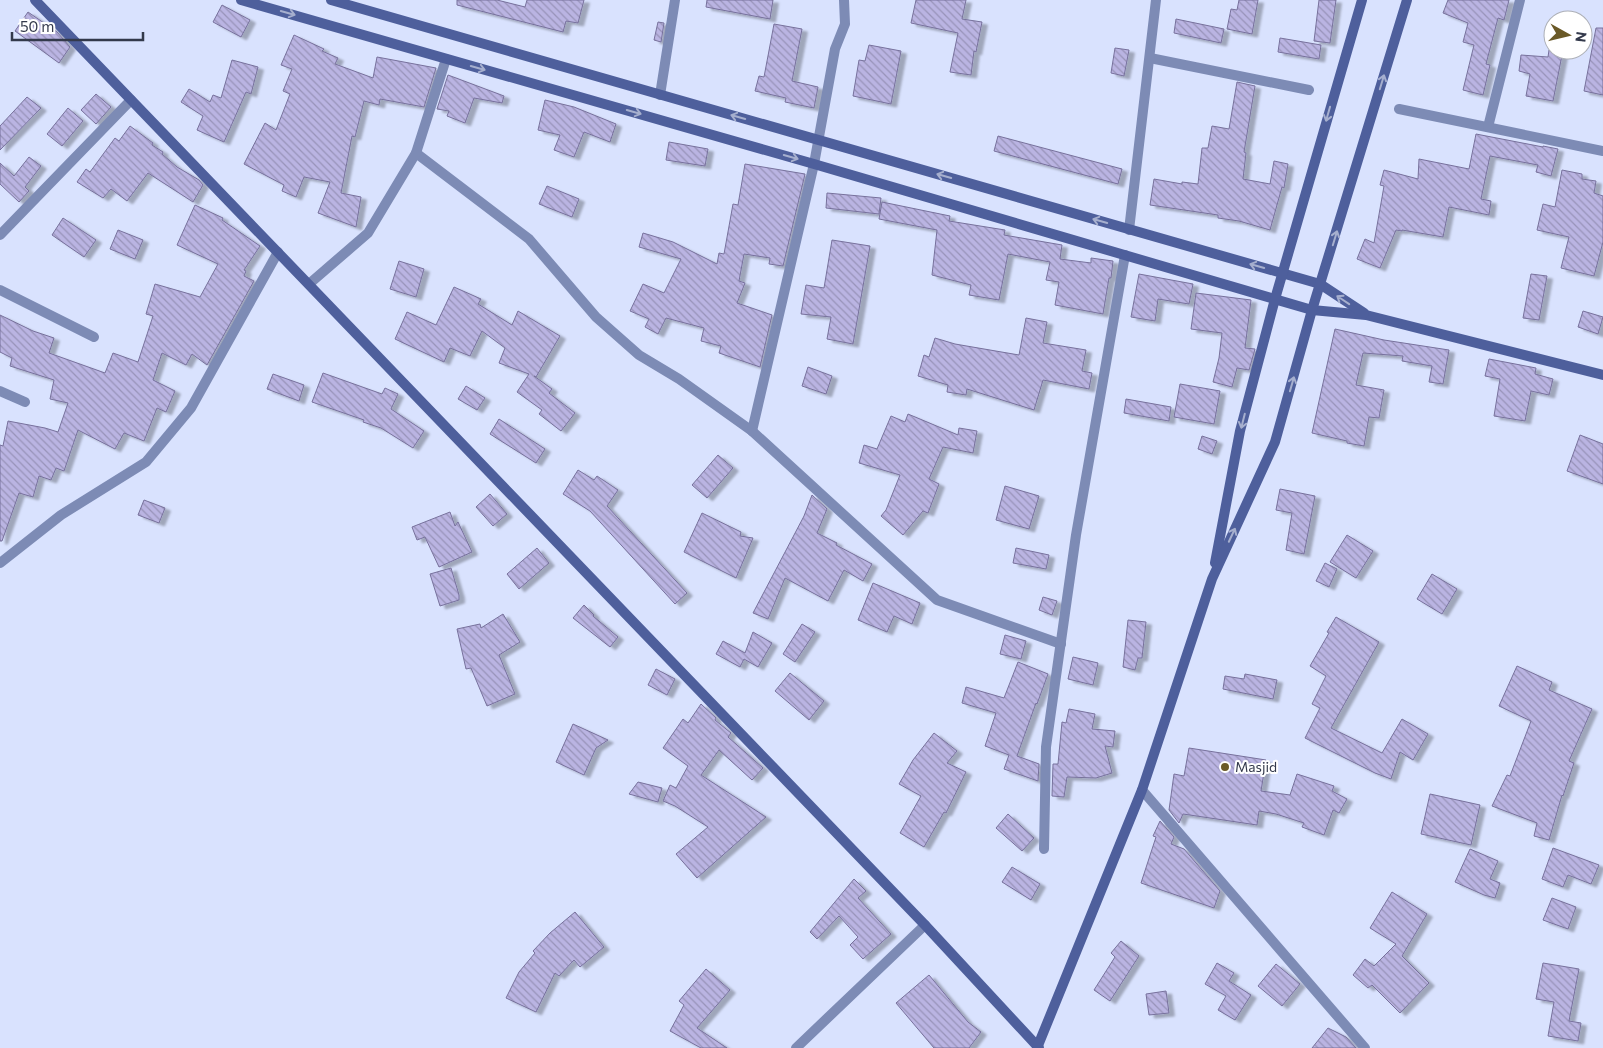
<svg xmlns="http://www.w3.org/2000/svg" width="1603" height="1048" font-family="Commissioner,sans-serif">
<defs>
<pattern id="building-back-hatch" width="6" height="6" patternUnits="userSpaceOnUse" patternTransform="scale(1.25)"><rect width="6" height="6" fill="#bab4e2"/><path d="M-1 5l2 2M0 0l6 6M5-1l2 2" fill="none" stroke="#9893b9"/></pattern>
<filter id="shadow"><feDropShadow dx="5.5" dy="3" stdDeviation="1" flood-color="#0004"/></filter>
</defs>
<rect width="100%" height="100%" fill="#d9e2fe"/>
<g fill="url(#building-back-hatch)" stroke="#77719c" filter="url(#shadow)">
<polygon points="457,0 497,0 525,7 527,0 584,0 578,23 566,21 563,32 457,5"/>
<polygon points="707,0 773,0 770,19 706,7"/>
<polygon points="916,0 966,0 962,19 982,22 976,52 974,51 971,75 950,72 958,33 911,23"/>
<polygon points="1239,0 1258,0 1252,34 1227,29 1231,9 1237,10"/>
<polygon points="1319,0 1336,0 1330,43 1314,41"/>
<polygon points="1448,0 1509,0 1504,20 1498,18 1486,64 1490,65 1483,95 1463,90 1474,45 1463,42 1468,23 1443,13"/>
<polygon points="222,5 250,20 241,37 213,22"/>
<polygon points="28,12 57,32 70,47 59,63 15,31"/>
<polygon points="1176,19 1224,29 1221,43 1174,33"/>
<polygon points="658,22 664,23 661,42 654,40"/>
<polygon points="774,24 802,29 792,81 818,87 814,108 785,102 786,98 755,91 759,76 764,77"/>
<polygon points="1596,28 1603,28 1603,95 1584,91"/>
<polygon points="294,35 324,49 322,51 338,58 335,64 373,78 377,57 436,68 424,107 380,99 379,105 364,101 355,137 352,136 341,193 361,197 356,227 318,213 330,182 304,177 296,197 282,191 284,185 244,164 265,123 276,130 290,94 283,91 292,69 281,65"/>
<polygon points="1280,38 1321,45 1319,59 1278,52"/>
<polygon points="869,45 901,51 891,104 853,96 859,60 865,61"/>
<polygon points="1115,48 1129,50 1124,76 1111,73"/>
<polygon points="1549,50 1563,50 1553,101 1526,96 1530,74 1519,71 1521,55 1548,57"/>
<polygon points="232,60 258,67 251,94 246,92 224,142 197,130 203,116 181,102 189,89 210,102 213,95 221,98"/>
<polygon points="448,75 504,96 502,103 474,98 465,123 447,116 449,111 437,109"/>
<polygon points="1237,82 1255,86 1244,152 1246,153 1243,179 1270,184 1274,161 1288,164 1284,188 1282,187 1270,230 1239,221 1218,218 1218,215 1150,205 1154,179 1182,184 1182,182 1198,184 1202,148 1208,148 1212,126 1229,129"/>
<polygon points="96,94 111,107 96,124 81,110"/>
<polygon points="27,97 41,108 0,150 0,126"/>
<polygon points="545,100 574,107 616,124 610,142 584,132 574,157 554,150 560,135 538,130"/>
<polygon points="68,108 83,121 62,146 47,134"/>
<polygon points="130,126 153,143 152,145 163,152 162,154 177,167 199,180 203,185 193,202 148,173 127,201 111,189 103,198 77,182 86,169 90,172 115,138 119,141"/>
<polygon points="1476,134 1543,147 1543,146 1558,149 1551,176 1536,172 1538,165 1490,156 1481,199 1491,201 1489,215 1449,207 1443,237 1402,230 1402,231 1396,230 1380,268 1357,259 1365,239 1374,243 1384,186 1380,185 1384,170 1418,179 1419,159 1469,169"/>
<polygon points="998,136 1122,169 1118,184 994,151"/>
<polygon points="669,142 708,149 705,166 666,160"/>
<polygon points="29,157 41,166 25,187 29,191 19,202 0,184 0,163 14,176"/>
<polygon points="745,164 805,174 783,266 769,264 770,258 744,254 739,281 745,283 737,303 772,315 760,367 719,353 721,346 701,341 704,328 666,318 658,334 645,327 649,319 630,311 643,284 664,293 681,259 639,247 643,233 673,242 717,264 719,253 724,254 733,204 738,205"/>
<polygon points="1562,170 1582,174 1582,179 1596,181 1594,193 1603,196 1603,242 1594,276 1561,268 1569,237 1537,230 1543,204 1555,207"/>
<polygon points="547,186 579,199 572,217 539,204"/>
<polygon points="827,193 881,198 879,214 826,208"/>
<polygon points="882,202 950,216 949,221 1005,230 1004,235 1062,245 1060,259 1091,263 1091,258 1113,261 1111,278 1109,278 1103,314 1055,305 1059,282 1046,280 1050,262 1008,254 999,300 969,295 971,285 932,275 937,230 879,219"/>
<polygon points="195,205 223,218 222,220 260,246 244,270 246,271 244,276 254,281 207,365 192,354 186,365 162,353 153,380 175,391 166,412 157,408 144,441 124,433 115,449 78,430 64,471 56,468 51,480 39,476 33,497 19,493 2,541 0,541 0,445 3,446 8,421 45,428 58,432 68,403 50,399 54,380 10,366 12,358 0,352 0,315 33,331 54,338 49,353 105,373 113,353 138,362 153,316 146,314 155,284 200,297 218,264 177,245"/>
<polygon points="63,218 96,240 84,257 52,235"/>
<polygon points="118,230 143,240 135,259 110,249"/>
<polygon points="832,240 870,246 853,344 827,339 831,317 801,314 806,285 824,288"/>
<polygon points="399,261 424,269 416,297 390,289"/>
<polygon points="1139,274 1193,284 1189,304 1158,299 1155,321 1131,317"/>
<polygon points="1531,274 1547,276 1539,320 1523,318"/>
<polygon points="454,287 481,299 478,304 512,325 518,311 560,336 536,377 534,376 552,389 549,393 575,413 561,431 539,414 542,410 517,392 529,374 499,363 505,348 482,331 470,356 450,348 444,362 395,339 407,312 436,325"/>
<polygon points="1196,293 1251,300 1245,348 1255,349 1249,370 1237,368 1232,387 1213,382 1219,358 1222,333 1191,329"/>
<polygon points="1583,311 1603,317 1598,334 1578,327"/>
<polygon points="1026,318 1047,322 1043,343 1086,350 1082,371 1092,373 1089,389 1043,380 1034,410 967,389 966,395 947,392 948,385 918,376 924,355 929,357 935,338 955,344 1019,355"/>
<polygon points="1335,329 1384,340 1449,350 1443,384 1429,382 1432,366 1402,361 1403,356 1363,353 1356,385 1384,390 1379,418 1369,417 1364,446 1347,443 1347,441 1312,433"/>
<polygon points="1489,359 1536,368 1535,374 1553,379 1549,395 1531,391 1525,421 1494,416 1500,379 1485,376"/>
<polygon points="808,367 832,376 826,394 802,386"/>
<polygon points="323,373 382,394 385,388 398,394 391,409 424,431 413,448 381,428 363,422 364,420 312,402"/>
<polygon points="273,374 304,385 299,401 267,389"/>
<polygon points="1180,384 1220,391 1214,424 1174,417"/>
<polygon points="466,386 485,398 477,410 458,399"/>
<polygon points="1126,399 1171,407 1169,421 1124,413"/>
<polygon points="908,414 958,435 959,428 977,431 973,453 943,447 929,479 939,484 928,513 923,511 903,535 881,516 886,510 900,475 859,463 864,445 877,449 891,416 905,422"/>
<polygon points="499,419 545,449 536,463 490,434"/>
<polygon points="1580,435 1603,444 1603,484 1567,471"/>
<polygon points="1202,436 1217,441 1212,454 1198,449"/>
<polygon points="718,455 733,468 707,498 692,485"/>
<polygon points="578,470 594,480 597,476 618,490 607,506 687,593 675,604 590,511 563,494"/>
<polygon points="1005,486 1039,496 1029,529 996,520"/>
<polygon points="1280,489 1315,496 1304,554 1286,550 1292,513 1276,510"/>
<polygon points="490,494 507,514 493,526 476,507"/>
<polygon points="812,495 827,509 817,533 837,543 836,545 872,564 863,581 844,570 828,601 785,578 768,619 753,613 804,516"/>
<polygon points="144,500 165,508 159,523 138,515"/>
<polygon points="450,512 455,526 458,522 472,552 439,567 425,537 417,540 412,527"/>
<polygon points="702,513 741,532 740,536 753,538 736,578 684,552"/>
<polygon points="1347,535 1373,551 1356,578 1330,562"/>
<polygon points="537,548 549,563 519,589 507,574"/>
<polygon points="1016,548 1049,555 1046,569 1013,563"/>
<polygon points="1325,563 1337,569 1329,587 1316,581"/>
<polygon points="451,568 459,595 459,600 440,606 430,574"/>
<polygon points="1432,574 1457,589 1442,614 1417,599"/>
<polygon points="873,583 920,603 912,624 894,616 887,632 858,620"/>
<polygon points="1043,597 1057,601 1052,615 1039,610"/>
<polygon points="584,605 594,615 593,616 618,637 610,647 573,618"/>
<polygon points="503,614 520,642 499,655 515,694 487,706 471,668 466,669 457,629 480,624 481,628"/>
<polygon points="1336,617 1379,642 1331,728 1382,753 1402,719 1428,734 1413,760 1400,752 1391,779 1375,773 1305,738 1320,708 1312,704 1326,676 1310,666 1329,633 1327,632"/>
<polygon points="1128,620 1146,622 1142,658 1138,658 1135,670 1123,667"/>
<polygon points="802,624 815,632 795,662 783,654"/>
<polygon points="753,632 772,643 758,667 744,659 740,667 716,654 723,641 745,653"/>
<polygon points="1005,635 1026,641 1021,659 1000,654"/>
<polygon points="1073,657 1098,663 1093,685 1068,679"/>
<polygon points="1018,662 1048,674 1037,704 1036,703 1017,756 1039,764 1038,781 1004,769 1009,755 985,746 996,713 962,703 966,687 1004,698"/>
<polygon points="1517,666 1552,682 1549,690 1592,709 1569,761 1574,763 1563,796 1562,795 1549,840 1534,836 1537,823 1492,806 1507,775 1510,776 1531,721 1499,706"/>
<polygon points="656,669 675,679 667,695 648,685"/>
<polygon points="790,673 824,701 809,720 775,691"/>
<polygon points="1245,674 1277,680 1273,699 1223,689 1225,676 1244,679"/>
<polygon points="701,704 716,718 715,720 731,733 728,737 763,768 752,780 719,750 701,775 766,817 697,878 676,854 708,827 675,806 663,801 670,785 676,788 688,766 663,748 683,719 688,723"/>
<polygon points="1069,709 1095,714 1092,729 1115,731 1113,747 1105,746 1112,773 1096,778 1067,777 1064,797 1052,796 1053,764 1058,764 1062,722 1066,723"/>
<polygon points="573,724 608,740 596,748 584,775 556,762"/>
<polygon points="934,733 957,751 947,763 966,772 946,813 944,812 924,847 900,833 921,796 899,784 913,760"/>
<polygon points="1189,748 1266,760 1261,791 1290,795 1297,774 1334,786 1332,791 1347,799 1339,813 1333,810 1324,835 1302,827 1304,823 1276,814 1259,811 1257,825 1183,814 1179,823 1169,810 1174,774 1184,776"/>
<polygon points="638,782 662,788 658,802 629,794"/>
<polygon points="1430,794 1480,805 1471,845 1421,834"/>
<polygon points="1008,814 1034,838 1022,851 996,828"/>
<polygon points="1160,821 1174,837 1171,844 1184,849 1220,891 1214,908 1141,883 1156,837 1153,836"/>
<polygon points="1553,848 1599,865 1591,884 1568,875 1563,887 1542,879"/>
<polygon points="1470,849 1498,861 1490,879 1500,883 1495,898 1484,895 1455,882"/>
<polygon points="1012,867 1040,884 1031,900 1002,882"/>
<polygon points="854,879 866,891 858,898 891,934 863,959 850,945 858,937 839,916 817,939 810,932"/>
<polygon points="1392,892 1427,914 1402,956 1429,983 1400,1013 1372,985 1368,988 1353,975 1365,959 1374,966 1396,944 1370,928"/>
<polygon points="1552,898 1576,907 1568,929 1543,920"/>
<polygon points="575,912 604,947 580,967 574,960 559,976 555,973 536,1012 506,998 519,972 535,953 533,951 550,933"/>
<polygon points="1121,941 1139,956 1110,1001 1094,990 1115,957 1111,953"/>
<polygon points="1217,963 1234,973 1229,981 1251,995 1235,1020 1218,1010 1226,996 1205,984"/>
<polygon points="1543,963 1579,969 1569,1021 1581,1023 1578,1041 1548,1036 1554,1002 1536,999"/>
<polygon points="1276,964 1300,984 1282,1006 1258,986"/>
<polygon points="706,969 730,990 697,1028 727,1048 701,1048 670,1031 684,1005 679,1001"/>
<polygon points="929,975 968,1022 981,1032 969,1048 934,1048 896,1003"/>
<polygon points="1166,991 1169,1013 1149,1015 1146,994"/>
<polygon points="1328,1028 1346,1037 1356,1048 1312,1048"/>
</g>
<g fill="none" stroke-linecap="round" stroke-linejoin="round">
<g stroke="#7d8bb5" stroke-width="10">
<polyline points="1150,58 1309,90"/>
<polyline points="660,95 675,0"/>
<polyline points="1399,109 1603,151"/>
<polyline points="1488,127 1520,0"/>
<polyline points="416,153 529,239 596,317 639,355 679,379 752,431 937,600 1061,644"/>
<polyline points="1129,230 1156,0"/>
<polyline points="0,235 131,100"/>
<polyline points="309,284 368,233 416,153 446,59"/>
<polyline points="0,290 94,337"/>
<polyline points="0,391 25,402"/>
<polyline points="752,431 814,164 835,49 845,24 844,0"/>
<polyline points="0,563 61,515 146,462 191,408 278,252"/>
<polyline points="1142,790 1365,1048"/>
<polyline points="1044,849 1046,747 1076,535 1125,255"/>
<polyline points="796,1048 925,925"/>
</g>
<g stroke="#4e5f9c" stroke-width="10">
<polyline points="35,0 925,925 1039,1048"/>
<polyline points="241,0 814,164 1312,310 1366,315 1603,375"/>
<polyline points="331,0 1320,284 1364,313"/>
<polyline points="1215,563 1240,431 1275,299 1362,0"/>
<polyline points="1037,1048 1142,790 1212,579 1275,442 1312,310 1407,0"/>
</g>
</g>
<defs><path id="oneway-shaft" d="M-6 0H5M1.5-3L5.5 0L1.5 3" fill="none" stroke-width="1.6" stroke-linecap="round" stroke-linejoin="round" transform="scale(1.25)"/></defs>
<g stroke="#a6afce">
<use href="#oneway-shaft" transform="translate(288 13) rotate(16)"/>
<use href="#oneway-shaft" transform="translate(478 68) rotate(16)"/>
<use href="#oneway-shaft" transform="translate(1382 82) rotate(-73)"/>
<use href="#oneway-shaft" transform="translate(634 112) rotate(16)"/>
<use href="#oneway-shaft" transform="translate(1328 114) rotate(106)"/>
<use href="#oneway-shaft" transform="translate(738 117) rotate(-164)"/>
<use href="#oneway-shaft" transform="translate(791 157) rotate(16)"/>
<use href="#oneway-shaft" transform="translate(944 176) rotate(-164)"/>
<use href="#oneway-shaft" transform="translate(1100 221) rotate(-164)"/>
<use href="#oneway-shaft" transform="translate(1335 238) rotate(-73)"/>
<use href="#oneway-shaft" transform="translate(1257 266) rotate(-164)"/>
<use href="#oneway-shaft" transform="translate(1343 300) rotate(-146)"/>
<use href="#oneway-shaft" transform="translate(1292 384) rotate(-74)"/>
<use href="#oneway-shaft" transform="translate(1243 421) rotate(104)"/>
<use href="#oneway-shaft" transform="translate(1232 535) rotate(-65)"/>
</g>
<circle fill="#6a5927" stroke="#fff" stroke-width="2" cx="1225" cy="767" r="5"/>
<g text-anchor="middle" stroke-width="4" stroke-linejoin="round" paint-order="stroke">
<g font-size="14" fill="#33394b" stroke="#fff" text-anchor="start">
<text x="1235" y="772">Masjid</text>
</g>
</g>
<g transform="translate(1568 35) rotate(98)"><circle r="24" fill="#ffffff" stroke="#adb0b7"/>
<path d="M0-4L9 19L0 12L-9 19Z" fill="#6a5927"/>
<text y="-8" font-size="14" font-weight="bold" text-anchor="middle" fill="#33394b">N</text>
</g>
<path d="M12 32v8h131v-8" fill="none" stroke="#33394b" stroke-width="2.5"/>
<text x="20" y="32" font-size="15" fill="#33394b" stroke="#ffffff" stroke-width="4" paint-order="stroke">50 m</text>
</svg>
